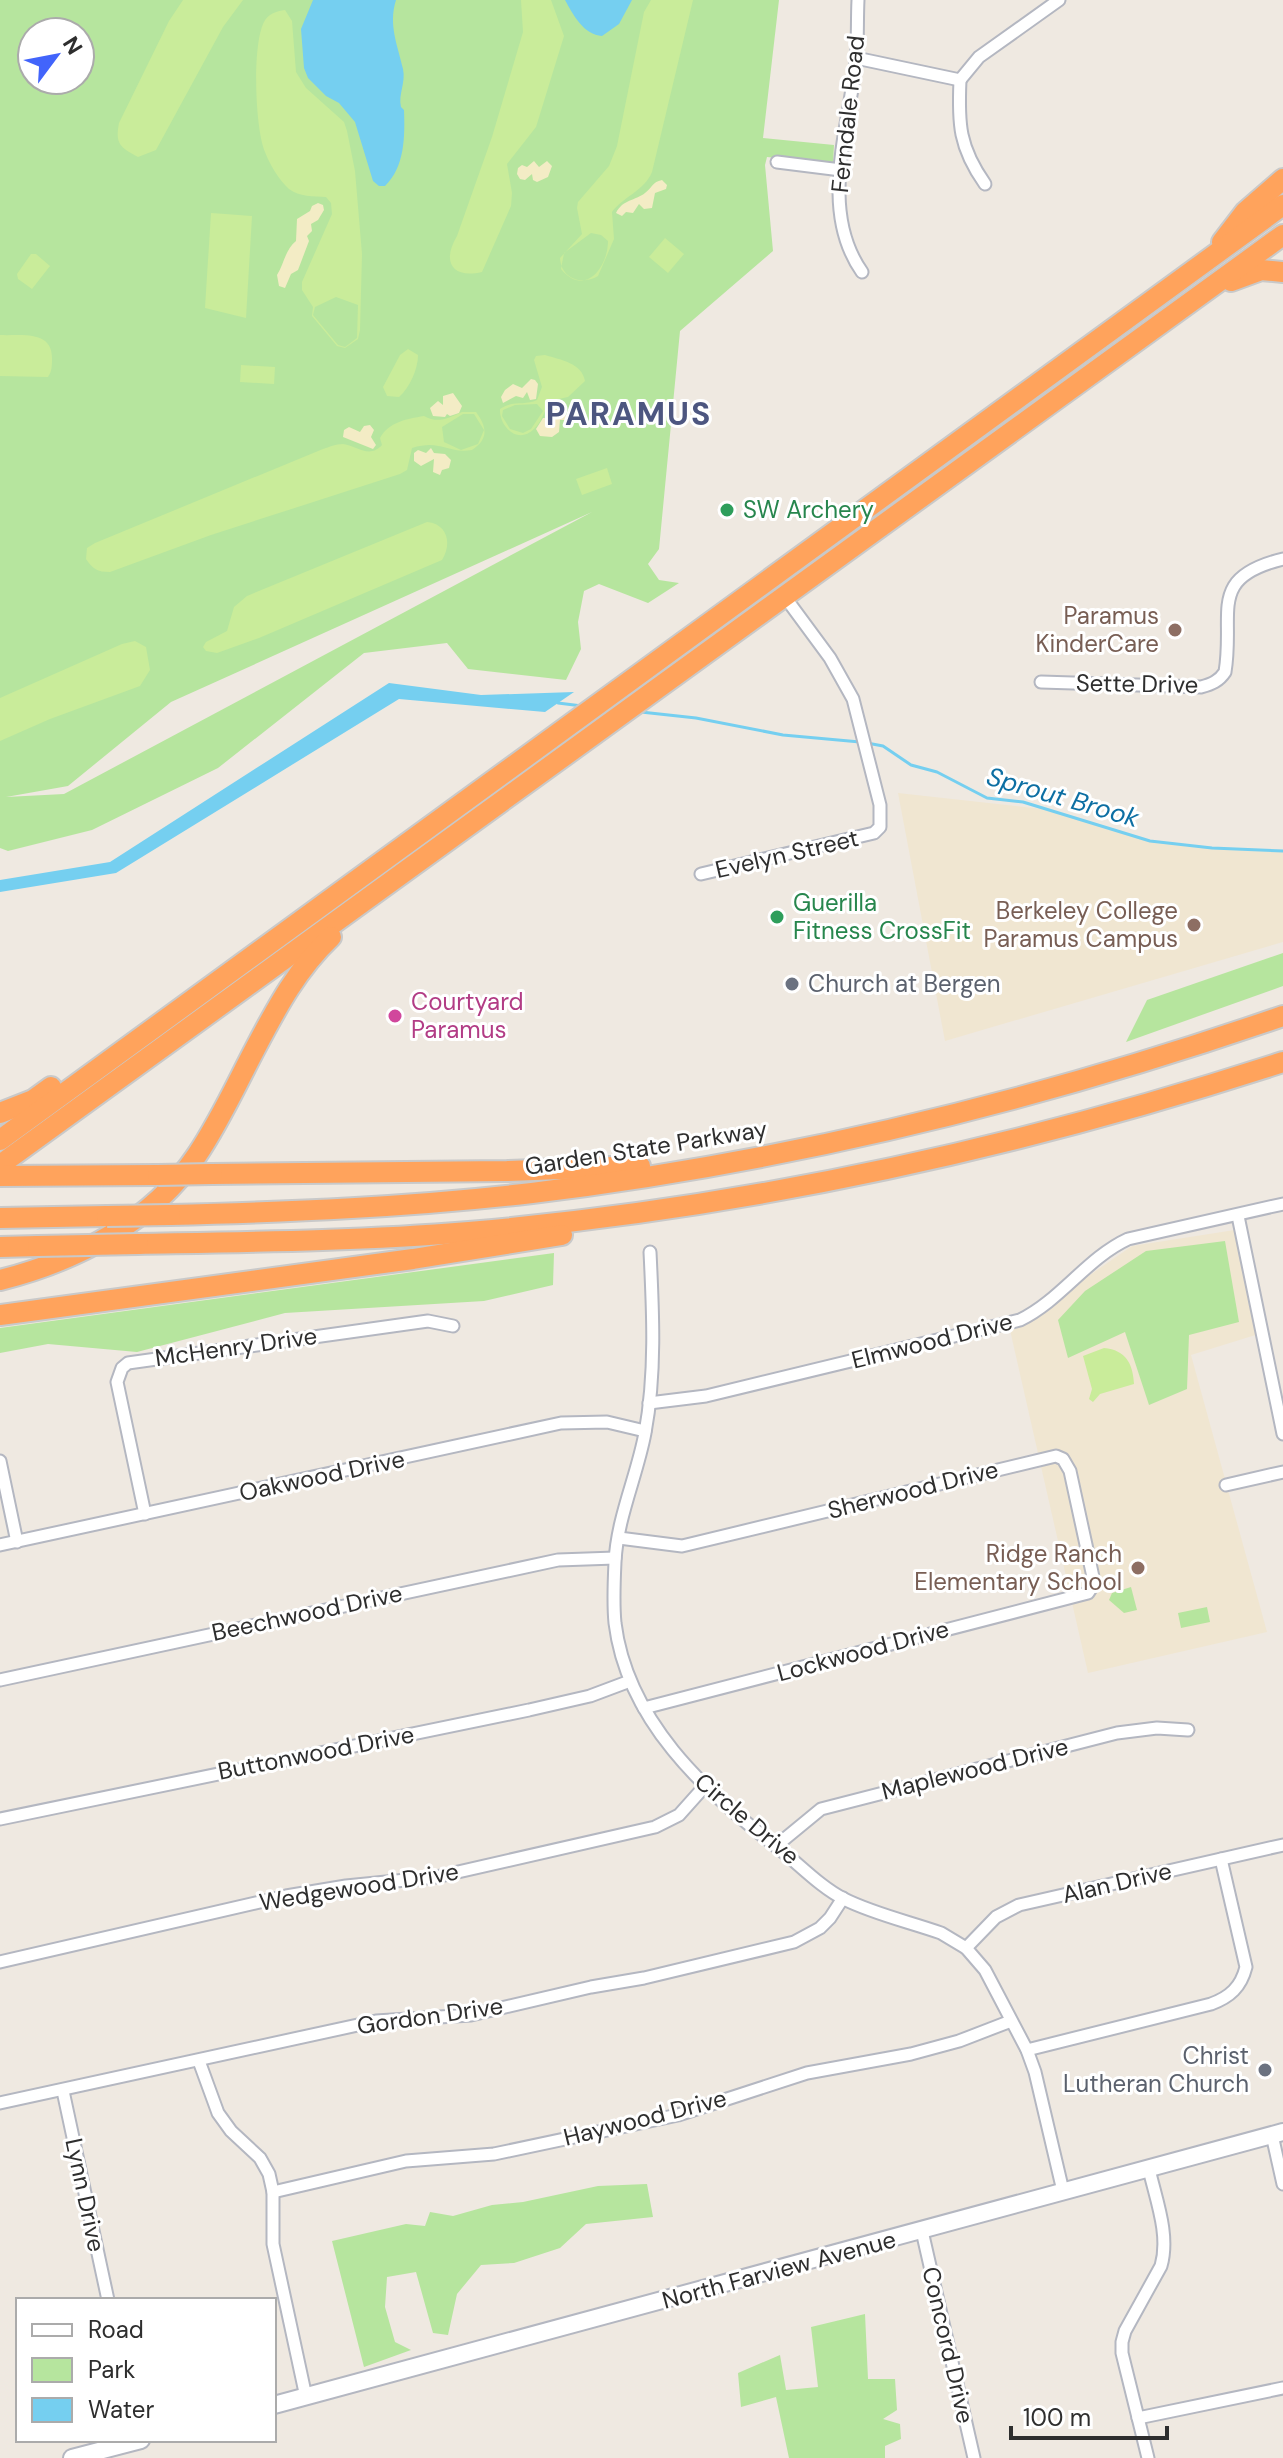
<svg xmlns="http://www.w3.org/2000/svg" width="1283" height="2458" font-family="'DM Sans',sans-serif">
<rect width="100%" height="100%" fill="#efe9e1"/>
<g fill="#f0e6d1">
<polygon points="898,793 1051,810 1150,841 1211,848 1283,851 1283,942 945,1041"/>
<polygon points="1241,1229 1262,1333 1191,1355 1267,1632 1088,1673 1010,1330 1132,1246"/>
</g>
<g fill="#b6e59e" fill-rule="evenodd">
<path d="M0,0H779L763,138L834,145L833,164L767,157L765,165L773,251L680,331L659,549L648,564L659,580L679,583L648,603L599,584L584,591L578,622L581,649L566,680L468,669L447,643L364,653L218,768L92,830L8,851L0,848ZM32,32H80V80H32ZM592,512L64,794L6,797L68,786L171,702Z"/>
<polygon points="1283,953 1283,986 1126,1042 1147,1000"/>
<polygon points="1225,1241 1239,1322 1189,1335 1187,1389 1149,1405 1125,1332 1068,1358 1058,1320 1085,1291 1146,1251"/>
<polygon points="554,1253 553,1285 484,1301 285,1313 137,1352 48,1344 0,1353 0,1328"/>
<polygon points="1131,1587 1137,1610 1124,1613 1109,1600 1112,1593"/>
<polygon points="1207,1607 1210,1622 1181,1628 1178,1613"/>
<polygon points="647,2184 653,2217 586,2224 560,2248 514,2263 481,2265 457,2294 448,2335 433,2333 416,2272 387,2277 385,2307 395,2342 411,2350 364,2367 332,2241 406,2224 425,2226 430,2212 453,2216 492,2205 523,2202 598,2186"/>
<polygon points="865,2314 868,2379 895,2379 897,2410 883,2419 900,2424 901,2439 885,2446 885,2458 789,2458 776,2397 741,2407 738,2373 780,2355 786,2390 818,2387 811,2327"/>
</g>
<g fill="#f3ecc5">
<polygon points="534,161 539,167 547,161 552,166 548,177 537,182 533,180 532,174 525,180 520,179 517,174 518,168 522,165 527,167"/>
<path d="M662,180L667,185L666,189L655,193L652,208L644,209L639,204L633,213L626,212L622,216L616,213C623,199 635,201 645,193C653,187 652,182 662,180Z"/>
<path d="M318,203L323,205L324,210L318,220L311,224L312,231L307,236L309,241L298,270L291,274L285,288L279,286L277,275C284,264 285,250 296,241L297,219L310,211L312,206Z"/>
<polygon points="531,379 535,380 538,384 536,399 530,400 527,392 523,398 516,396 503,403 501,397 505,390 513,384 522,388"/>
<polygon points="453,393 462,406 459,413 450,416 447,414 445,417 433,416 430,408 438,401 443,405 443,396"/>
<polygon points="560,400 565,405 562,413 567,416 566,420 560,420 559,432 552,437 540,436 536,429 543,418 549,418 548,412 550,405"/>
<polygon points="370,425 374,430 371,437 376,445 373,449 343,437 344,430 349,427 360,432 364,426"/>
<polygon points="431,448 434,453 445,454 451,460 449,468 442,470 440,475 433,472 434,459 421,466 414,461 414,453 418,450 426,453"/>
</g>
<g fill="#c9ec9a" fill-rule="evenodd">
<path d="M183,0H243L223,27L156,150L138,157C120,147 115,144 119,123L169,21Z"/>
<path d="M521,0H551L564,36L536,127L507,164L512,193L511,206L482,272C451,279 442,261 457,236L492,137L523,32Z"/>
<path d="M651,0H693L652,172C644,191 624,196 612,212L614,239L598,276C581,286 561,278 560,258L582,234L577,208L578,202L609,166L617,146L644,12ZM591,233L601,235L608,241C608,267 585,298 561,269L564,253Z"/>
<path d="M285,10L292,21L296,72L306,88L344,122L347,131L355,171L362,254L360,330L358,339L345,348L337,346L312,316L313,307L302,290V282L332,214L331,203L326,197C314,196 299,197 289,189C279,180 270,165 265,152C255,128 252,45 264,22C268,14 276,11 285,10ZM336,297L358,305L357,338L345,347L338,345L313,315L315,307Z"/>
<polygon points="211,213 252,216 246,318 205,308"/>
<polygon points="665,238 684,254 668,273 649,257"/>
<polygon points="31,254 36,254 50,266 32,289 18,279 17,274"/>
<path d="M0,335C21,336 52,330 52,358C52,366 52,371 48,377L0,376Z"/>
<path d="M408,349L418,355C418,369 410,387 399,397L387,396L383,387L400,355Z"/>
<path d="M545,355C561,360 582,363 585,381L568,397L549,401C545,411 542,421 534,429C518,445 499,427 500,409C512,400 525,406 537,400L542,387L534,360L536,356ZM537,404L543,411L531,429L523,433L510,429L502,416L503,410L515,405Z"/>
<polygon points="241,365 275,367 274,384 240,382"/>
<path d="M462,412H476C487,427 489,439 472,450C447,454 441,439 412,448L407,470L400,474L211,535L110,572C97,572 93,569 86,559L87,548L95,543L323,449C329,447 336,444 343,444C358,446 369,459 382,445L380,438C389,422 406,419 424,416C438,424 448,418 462,412ZM463,414H474L484,430L478,444L461,450L444,442L442,427Z"/>
<polygon points="607,468 612,484 582,495 576,479"/>
<path d="M427,522C448,524 452,544 442,560L259,638L217,653L206,651L203,647L206,642L227,631L234,607L247,596Z"/>
<polygon points="135,641 146,647 150,670 140,686 50,719 0,741 0,698 122,644"/>
<path d="M1104,1348C1126,1350 1133,1364 1134,1384L1100,1394L1093,1402L1089,1399L1092,1389L1083,1356Z"/>
</g>
<g fill="#75cff0">
<path d="M313,0H396C388,25 398,46 403,69C406,83 398,94 401,107L404,110C405,136 405,167 385,186H379L373,181L355,122L339,103L326,96L308,78L304,68L301,29Z"/>
<path d="M565,0H632L619,24L602,36C584,35 573,15 565,0Z"/>
<polygon points="389,683 481,695 574,692 545,712 399,699 116,873 0,892 0,880 110,862"/>
</g>
<g fill="none" stroke-linecap="round" stroke-linejoin="round">
<g stroke="#75cff0" stroke-width="3">
<polyline points="558,703 582,706"/>
<polyline points="641,712 696,718 783,735 860,742"/>
<polyline points="867,743 883,746 911,765 937,772 987,798 1023,802 1150,841 1212,848 1283,851"/>
</g>
<defs>
<g id="street">
<path d="M858,0C857,20 858,41 856,62C848,130 819,211 862,272"/>
<polyline points="856,58 960,80"/>
<polyline points="960,80 979,57 1059,0"/>
<path d="M960,80C958,124 959,147 985,184"/>
<polyline points="777,162 841,170"/>
<path d="M1041,682L1201,687C1212,684 1219,681 1225,672C1235,612 1206,578 1283,559"/>
<polyline points="701,874 874,833 880,827 880,805 853,699 830,658 785,597"/>
<polyline points="1238,1216 1283,1434"/>
<path d="M650,1252C653,1312 656,1374 645,1433C637,1476 617,1518 615,1562C614,1583 613,1603 615,1623C627,1720 704,1791 777,1847C798,1863 820,1887 844,1899C874,1914 910,1922 941,1933L966,1948L985,1970L1027,2050L1035,2072L1063,2191"/>
<path d="M649,1403L706,1396L1020,1320C1061,1300 1087,1258 1128,1239L1283,1204"/>
<polyline points="0,1461 17,1542"/>
<polyline points="1226,1485 1283,1472"/>
<polyline points="145,1514 117,1382 122,1368 128,1363 428,1321 453,1326"/>
<polyline points="619,1538 682,1546 1056,1456 1063,1459 1070,1471 1093,1577 1094,1584 1088,1593 644,1708"/>
<polyline points="0,1545 561,1423 607,1422 645,1431"/>
<polyline points="0,1680 558,1560 615,1558"/>
<polyline points="0,1819 529,1710 590,1696 630,1681"/>
<polyline points="776,1846 821,1809 1117,1733 1157,1728 1188,1730"/>
<polyline points="966,1948 996,1917 1019,1905 1283,1845"/>
<polyline points="0,1962 286,1896 346,1886 436,1877 655,1827 679,1815 704,1787"/>
<path d="M1027,2050L1211,2004C1230,1997 1241,1987 1246,1967L1221,1859"/>
<polyline points="199,2061 218,2113 231,2131 260,2158 269,2174 273,2192 273,2244 306,2397"/>
<polyline points="63,2091 108,2300"/>
<polyline points="0,2103 376,2021 471,2015 591,1987 644,1978 794,1942 820,1928 830,1918 843,1898"/>
<polyline points="1272,2135 1283,2184"/>
<polyline points="273,2192 406,2161 494,2154 678,2115 807,2073 911,2054 959,2041 1011,2021"/>
<polyline points="922,2231 974,2458"/>
<polyline points="1138,2418 1283,2388"/>
<path d="M1148,2458L1122,2353V2342L1125,2331L1161,2266C1170,2235 1156,2200 1149,2169"/>
</g>
<g id="secondary">
<polyline points="274,2405 1283,2132"/>
<polyline points="72,2458 141,2440"/>
</g>
<g id="highway">
<polyline points="1222,242 1245,212 1283,179"/>
<polyline points="1231,281 1261,270 1283,272"/>
<polyline points="0,1113 33,1100 51,1087"/>
<polyline points="0,1140 1283,205"/>
<polyline points="0,1165 1283,235"/>
<polyline points="212,1174 507,1171 640,1166"/>
<polyline points="0,1176 158,1175"/>
<path d="M170,1215C291,1212 412,1207 532,1193C788,1162 1040,1100 1283,1016"/>
<polyline points="0,1218 107,1216"/>
<path d="M138,1244C248,1242 359,1241 469,1232C746,1208 1019,1148 1283,1062"/>
<polyline points="0,1247 38,1246"/>
<path d="M0,1280C76,1261 152,1222 197,1155C220,1121 237,1083 256,1047C277,1007 298,968 331,937"/>
<polyline points="0,1315 413,1259 562,1235"/>
</g>
</defs>
<use href="#street" stroke="#b4b7c1" stroke-width="15"/>
<use href="#secondary" stroke="#b4b7c1" stroke-width="20"/>
<use href="#highway" stroke="#c9c9c9" stroke-width="24"/>
<use href="#street" stroke="#fff" stroke-width="11"/>
<use href="#secondary" stroke="#fff" stroke-width="16"/>
<use href="#highway" stroke="#ffa35c" stroke-width="20"/>
<defs>
<g id="highway-bridge">
<polyline points="158,1175 212,1174"/>
<polyline points="107,1216 170,1215"/>
<polyline points="38,1246 138,1244"/>
</g>
</defs>
<use href="#highway-bridge" stroke="#c9c9c9" stroke-width="24" stroke-linecap="butt"/>
<use href="#highway-bridge" stroke="#ffa35c" stroke-width="20"/>
</g>
<g fill="#2e9e5b" stroke="#fff" stroke-width="3">
<circle cx="727" cy="510" r="8"/>
<circle cx="777" cy="917" r="8"/>
</g>
<g fill="#8d6e63" stroke="#fff" stroke-width="3">
<circle cx="1175" cy="630" r="8"/>
<circle cx="1194" cy="925" r="8"/>
<circle cx="1138" cy="1568" r="8"/>
</g>
<g fill="#6b7280" stroke="#fff" stroke-width="3">
<circle cx="792" cy="984" r="8"/>
<circle cx="1265" cy="2070" r="8"/>
</g>
<circle fill="#d1479c" stroke="#fff" stroke-width="3" cx="395" cy="1016" r="8"/>
<g text-anchor="middle" stroke-width="6" stroke-linejoin="round" paint-order="stroke">
<g font-size="24" fill="#2e2e2e" stroke="#fff">
<text transform="translate(848 114) rotate(-84)" y="8">Ferndale Road</text>
<text transform="translate(1137 684) rotate(1)" y="8">Sette Drive</text>
<text transform="translate(787 854) rotate(-13)" y="8">Evelyn Street</text>
<text transform="translate(646 1148) rotate(-9)" y="8">Garden State Parkway</text>
<text transform="translate(932 1341) rotate(-14)" y="8">Elmwood Drive</text>
<text transform="translate(236 1347) rotate(-8)" y="8">McHenry Drive</text>
<text transform="translate(322 1476) rotate(-12)" y="8">Oakwood Drive</text>
<text transform="translate(913 1490) rotate(-14)" y="8">Sherwood Drive</text>
<text transform="translate(307 1613) rotate(-12)" y="8">Beechwood Drive</text>
<text transform="translate(863 1651) rotate(-15)" y="8">Lockwood Drive</text>
<text transform="translate(316 1753) rotate(-11)" y="8">Buttonwood Drive</text>
<text transform="translate(975 1769) rotate(-14)" y="8">Maplewood Drive</text>
<text transform="translate(747 1819) rotate(40)" y="8">Circle Drive</text>
<text transform="translate(1117 1883) rotate(-13)" y="8">Alan Drive</text>
<text transform="translate(359 1887) rotate(-9)" y="8">Wedgewood Drive</text>
<text transform="translate(430 2016) rotate(-8)" y="8">Gordon Drive</text>
<text transform="translate(645 2118) rotate(-14)" y="8">Haywood Drive</text>
<text transform="translate(85 2195) rotate(78)" y="8">Lynn Drive</text>
<text transform="translate(779 2270) rotate(-15)" y="8">North Farview Avenue</text>
<text transform="translate(948 2345) rotate(77)" y="8">Concord Drive</text>
</g>
<g font-size="24" fill="#27864d" stroke="#fff" text-anchor="start">
<text x="743" y="518">SW Archery</text>
<text x="793" y="911">Guerilla<tspan x="793" dy="28">Fitness CrossFit</tspan></text>
</g>
<g font-size="24" fill="#785e54" stroke="#fff" text-anchor="end">
<text x="1159" y="624">Paramus<tspan x="1159" dy="28">KinderCare</tspan></text>
<text x="1178" y="919">Berkeley College<tspan x="1178" dy="28">Paramus Campus</tspan></text>
<text x="1122" y="1562">Ridge Ranch<tspan x="1122" dy="28">Elementary School</tspan></text>
</g>
<g font-size="24" fill="#5b616d" stroke="#fff" text-anchor="start">
<text x="808" y="992">Church at Bergen</text>
<text x="1249" y="2064" text-anchor="end">Christ<tspan x="1249" dy="28">Lutheran Church</tspan></text>
</g>
<g font-size="24" fill="#b23c85" stroke="#fff" text-anchor="start">
<text x="411" y="1010">Courtyard<tspan x="411" dy="28">Paramus</tspan></text>
</g>
<g font-size="26" font-style="italic" fill="#0d6fa3" stroke="#fff">
<text transform="translate(1063 797) rotate(16)" y="9">Sprout Brook</text>
</g>
<g font-size="32" font-weight="bold" letter-spacing="2" fill="#4d5680" stroke="#fff">
<text x="629" y="425">PARAMUS</text>
</g>
</g>
<rect x="16" y="2298" width="260" height="144" fill="#ffffff" stroke="#ababab" stroke-width="2"/>
<rect x="32" y="2324" width="40" height="12" fill="#ffffff" stroke="#ababab" stroke-width="2"/>
<text x="88" y="2338" font-size="24" fill="#2e2e2e">Road</text>
<rect x="32" y="2358" width="40" height="24" fill="#b6e59e" stroke="#ababab" stroke-width="2"/>
<text x="88" y="2378" font-size="24" fill="#2e2e2e">Park</text>
<rect x="32" y="2398" width="40" height="24" fill="#75cff0" stroke="#ababab" stroke-width="2"/>
<text x="88" y="2418" font-size="24" fill="#2e2e2e">Water</text>
<g transform="translate(56 56) rotate(58)"><circle r="38" fill="#ffffff" stroke="#ababab" stroke-width="2"/>
<path d="M0-6L14 30L0 20L-14 30Z" fill="#4264fb"/>
<text y="-12" font-size="22" font-weight="bold" text-anchor="middle" fill="#2e2e2e">N</text>
</g>
<path d="M1011 2426v12h156v-12" fill="none" stroke="#2e2e2e" stroke-width="4"/>
<text x="1023" y="2426" font-size="24" fill="#2e2e2e" stroke="#ffffff" stroke-width="6" paint-order="stroke">100 m</text>
</svg>
